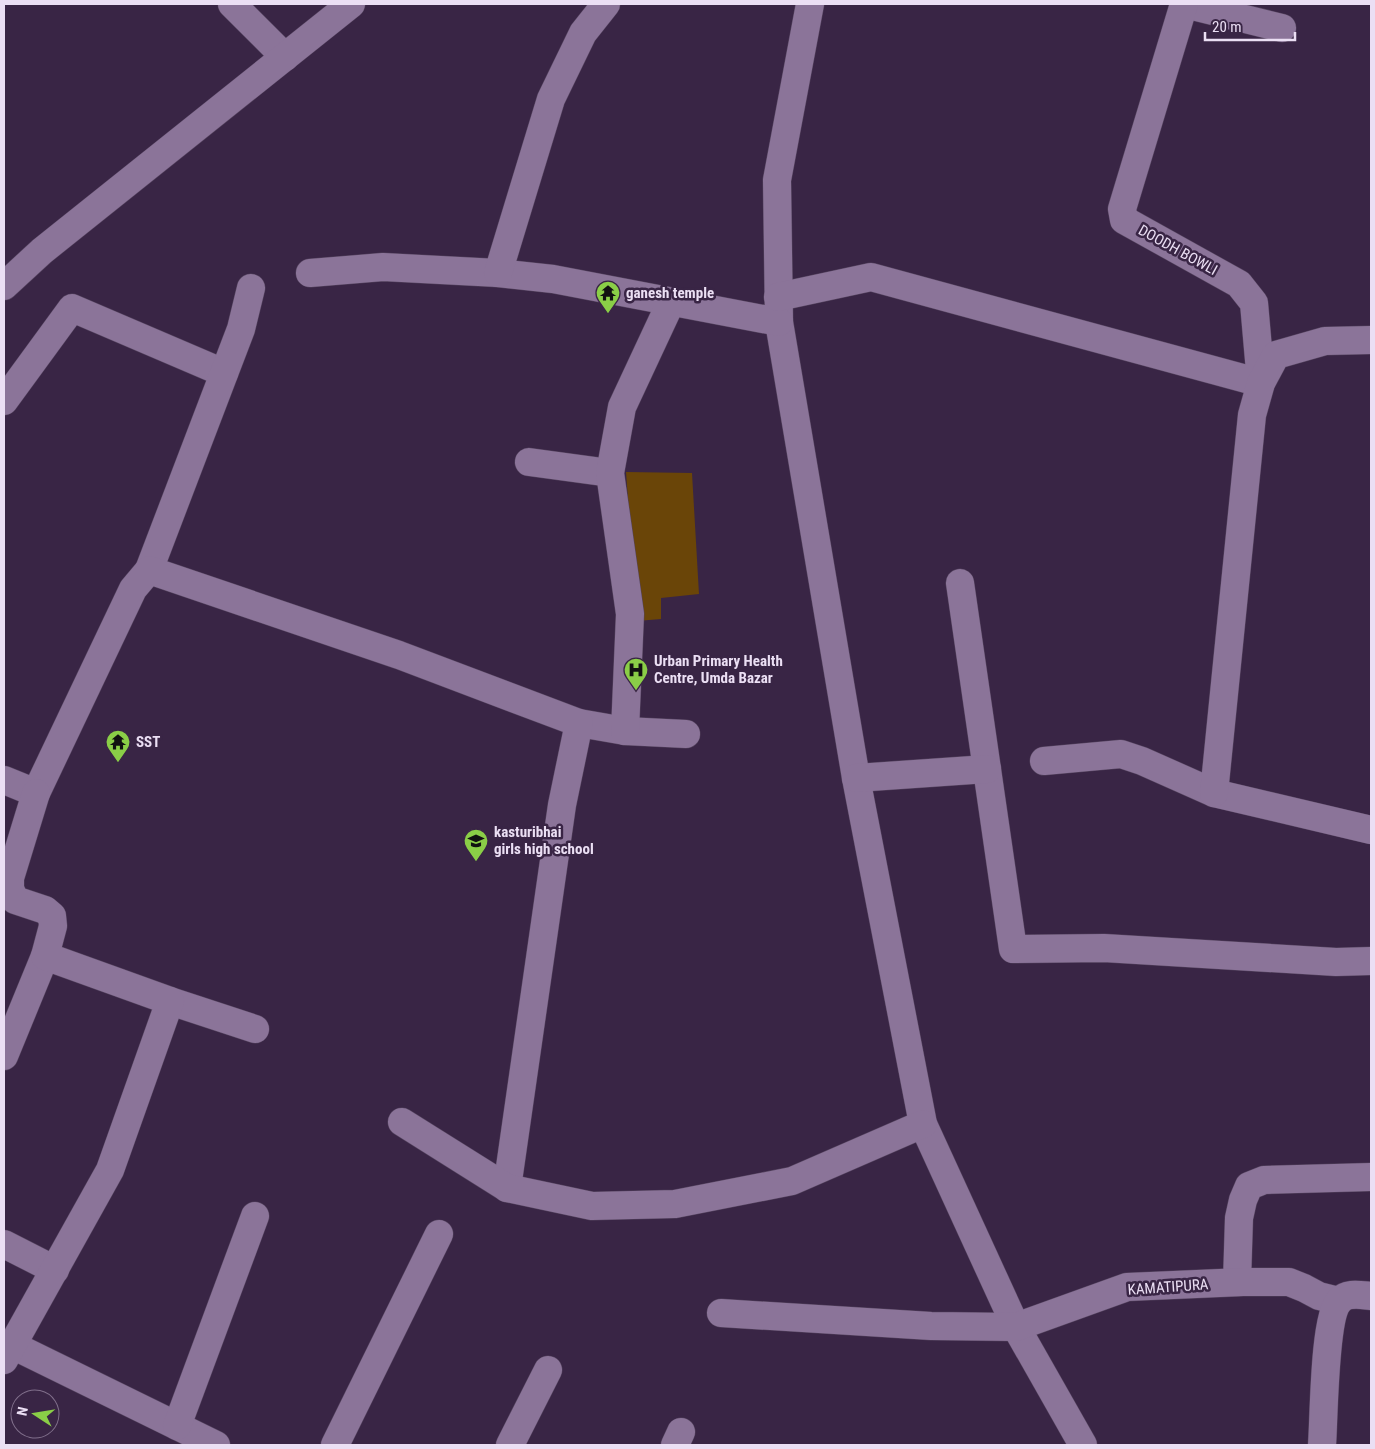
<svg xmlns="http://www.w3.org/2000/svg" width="1375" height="1449" font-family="'Roboto Condensed',sans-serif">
<rect width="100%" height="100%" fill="#392545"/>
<polygon fill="#6a4508" points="626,472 692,473 699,594 661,598 661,619 637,621"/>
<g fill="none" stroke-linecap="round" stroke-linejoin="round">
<defs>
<g id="minor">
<polyline points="232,4 285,57"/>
<polyline points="810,4 777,180 779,322 856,778 923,1124 1016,1327 1083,1445"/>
<polyline points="1184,4 1282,28"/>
<polyline points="310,273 383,267 498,273 553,279 779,322"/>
<polyline points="498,273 551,99 583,33 606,4"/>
<polyline points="4,286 42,251 351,4"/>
<polyline points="778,297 871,277 1261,383 1254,303 1239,284 1124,220 1122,209 1184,4"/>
<polyline points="4,401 72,308 224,373"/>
<polyline points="529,462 610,473"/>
<polyline points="149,570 241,329 251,288"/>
<polyline points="960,583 1013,949 1104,948 1336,962 1371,961"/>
<polyline points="579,723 625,731 686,734"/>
<polyline points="625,731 630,614 610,473 622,407 671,302"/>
<polyline points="1044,761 1121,754 1142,761 1214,793 1371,830"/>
<polyline points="856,778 987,769"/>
<polyline points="4,780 36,793 133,589 149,570 399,655 579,723 562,805 507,1188"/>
<polyline points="1214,793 1252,415 1261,383 1276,355 1325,341 1371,340"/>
<polyline points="170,1001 255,1029"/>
<polyline points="4,1056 45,956"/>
<polyline points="402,1122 507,1188 592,1206 675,1204 792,1181 923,1124"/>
<polyline points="4,1244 55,1270"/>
<polyline points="1237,1282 1239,1218 1243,1200 1249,1186 1264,1180 1371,1177"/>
<polyline points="721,1313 931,1326 1016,1327 1127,1287 1243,1282 1289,1282 1304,1288 1319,1296 1339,1301"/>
<polyline points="12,1345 216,1445"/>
<polyline points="4,1360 110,1170 170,1001 45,956 53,926 52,916 45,910 15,900 10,889 10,878 36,793"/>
<polyline points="177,1426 255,1216"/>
<polyline points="335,1445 439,1234"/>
<polyline points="510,1445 548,1370"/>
<polyline points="675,1445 681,1432"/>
<path d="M1322,1445C1324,1419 1324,1318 1339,1301C1347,1292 1360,1295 1371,1296"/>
</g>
</defs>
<use href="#minor" stroke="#55445f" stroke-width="29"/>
<use href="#minor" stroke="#8b7499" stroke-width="28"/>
</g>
<defs>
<symbol id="temple-pin" viewBox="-11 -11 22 30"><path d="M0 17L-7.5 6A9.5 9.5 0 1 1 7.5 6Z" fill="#8ace47" stroke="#392545"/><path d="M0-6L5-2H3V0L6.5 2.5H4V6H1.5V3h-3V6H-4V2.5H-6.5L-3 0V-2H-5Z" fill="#111"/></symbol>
<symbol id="hospital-pin" viewBox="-11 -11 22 30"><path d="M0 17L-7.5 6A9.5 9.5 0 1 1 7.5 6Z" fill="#8ace47" stroke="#392545"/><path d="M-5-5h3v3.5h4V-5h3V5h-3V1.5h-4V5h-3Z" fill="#111"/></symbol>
<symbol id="school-pin" viewBox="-11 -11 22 30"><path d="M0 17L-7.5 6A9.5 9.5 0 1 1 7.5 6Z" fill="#8ace47" stroke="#392545"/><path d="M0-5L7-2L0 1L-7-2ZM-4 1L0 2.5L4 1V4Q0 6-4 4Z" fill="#111"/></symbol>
</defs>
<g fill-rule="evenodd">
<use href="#temple-pin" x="594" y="279" width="28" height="38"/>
<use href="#hospital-pin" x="622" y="656" width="28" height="38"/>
<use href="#temple-pin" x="104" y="728" width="28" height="38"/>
<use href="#school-pin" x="462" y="827" width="28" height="38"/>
</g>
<g text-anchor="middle" stroke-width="5" stroke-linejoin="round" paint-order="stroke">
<g font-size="15" fill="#ebdff4" stroke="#392545">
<text transform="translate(1178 250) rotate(29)" y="5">DOODH BOWLI</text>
<text transform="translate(1168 1287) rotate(-4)" y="5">KAMATIPURA</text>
</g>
<g font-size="15" font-weight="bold" fill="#ebdff4" stroke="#392545" text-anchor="start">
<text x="626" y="298">ganesh temple</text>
<text x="654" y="666">Urban Primary Health<tspan x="654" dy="17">Centre, Umda Bazar</tspan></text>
<text x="136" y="747">SST</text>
<text x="494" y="837">kasturibhai<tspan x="494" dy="17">girls high school</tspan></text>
</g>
</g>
<rect width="1375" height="1449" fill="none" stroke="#ebdff4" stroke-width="10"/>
<g transform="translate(35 1414) rotate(282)"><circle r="24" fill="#392545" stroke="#806f8b"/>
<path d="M0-4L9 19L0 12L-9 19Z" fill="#8ace47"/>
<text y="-8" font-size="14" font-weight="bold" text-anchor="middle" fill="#ebdff4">N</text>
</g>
<path d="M1205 32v8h90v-8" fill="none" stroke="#ebdff4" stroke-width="2.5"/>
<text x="1212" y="32" font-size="15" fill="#ebdff4" stroke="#392545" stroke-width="4" paint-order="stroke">20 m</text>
</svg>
